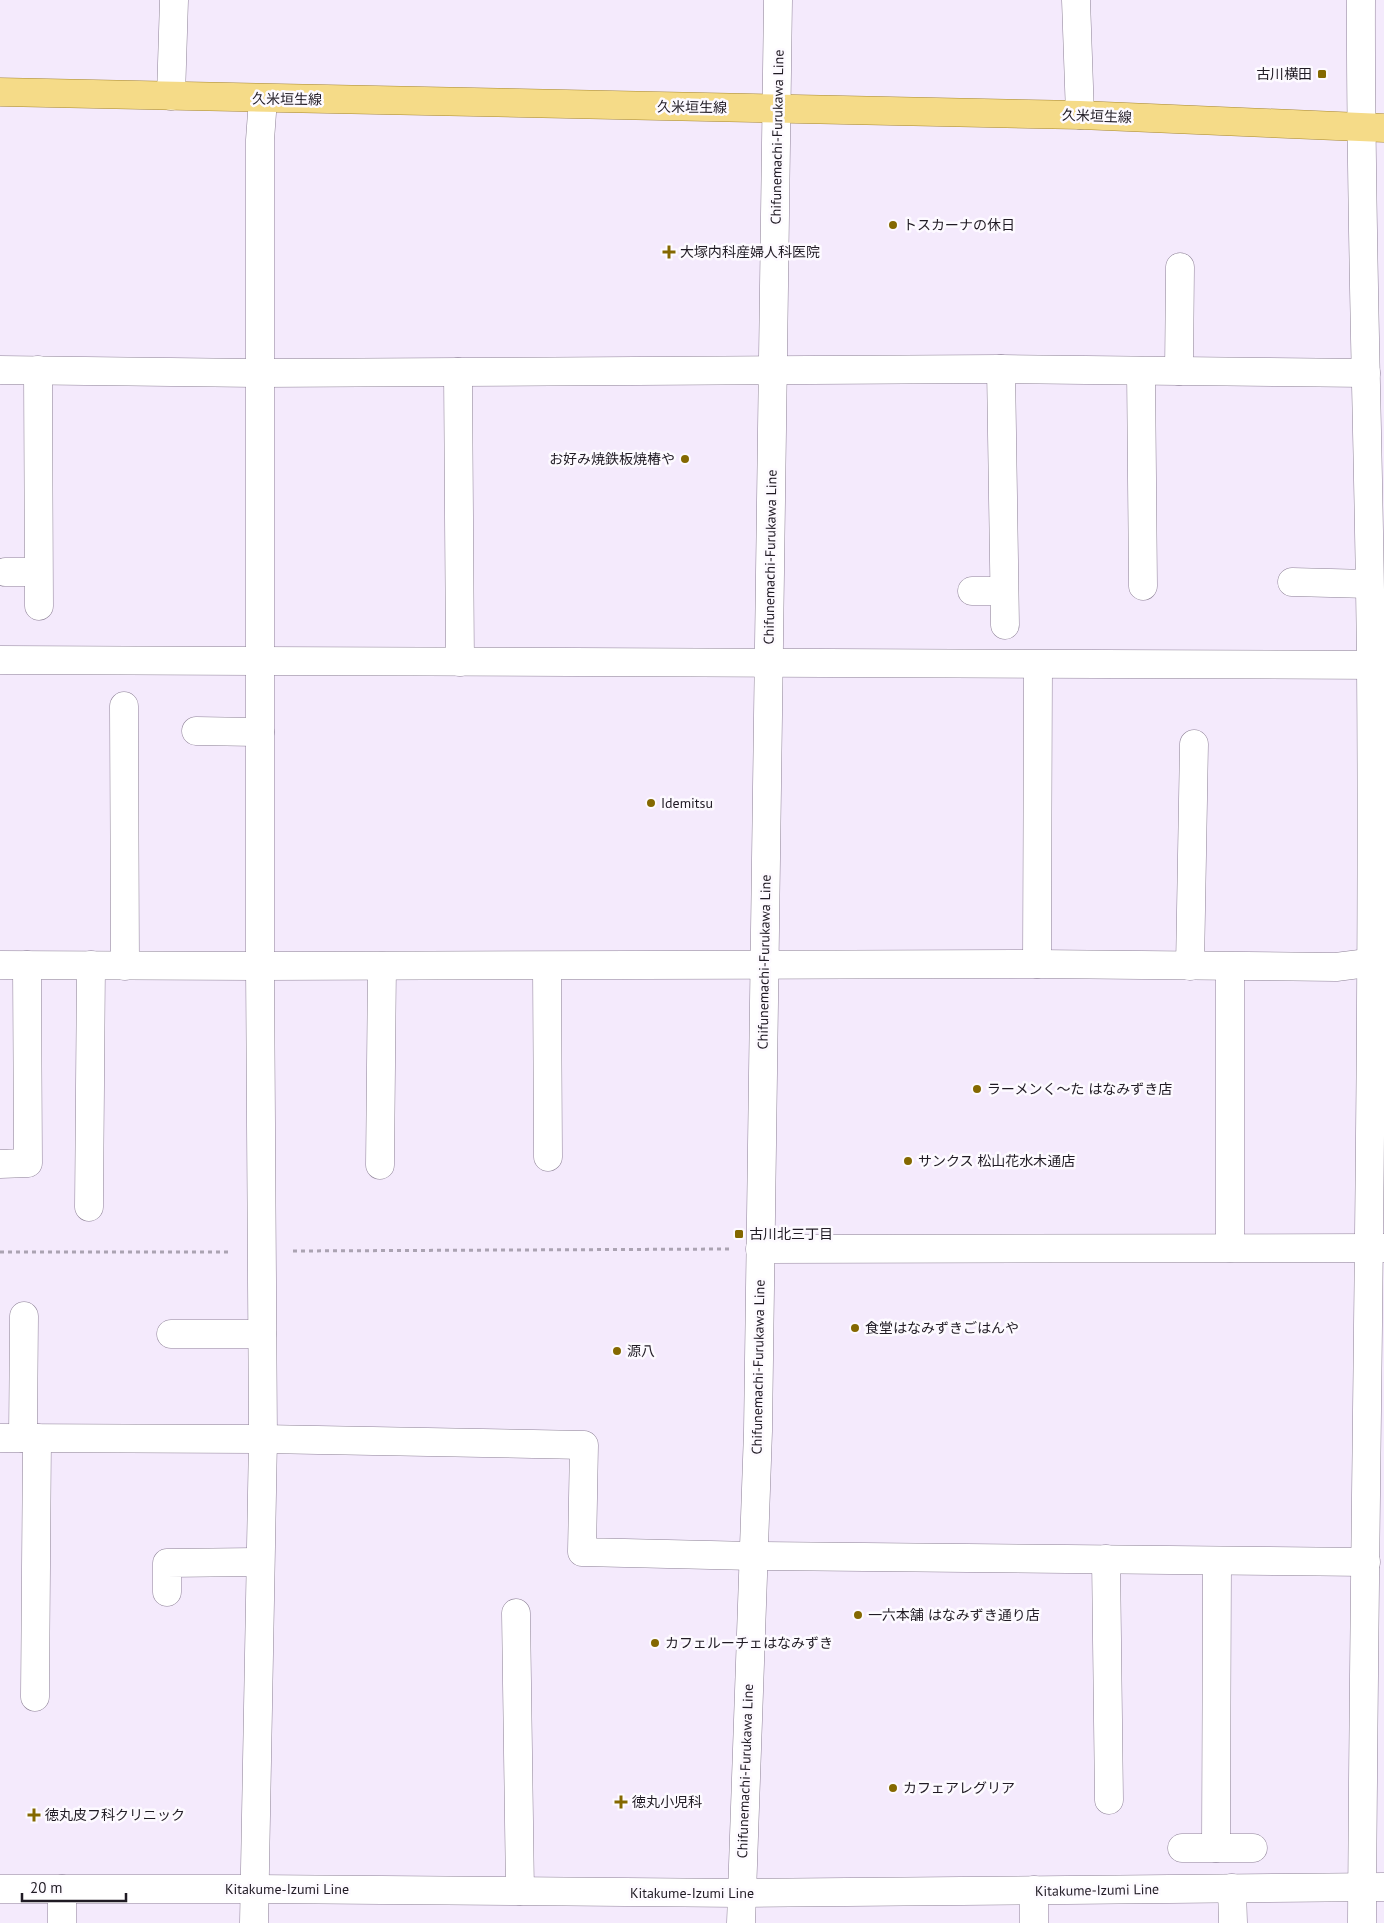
<svg xmlns="http://www.w3.org/2000/svg" width="1384" height="1923" font-family="'PT Sans','Noto Sans JP',sans-serif">
<rect width="100%" height="100%" fill="#f4eafc"/>
<g fill="none" stroke-linecap="round" stroke-linejoin="round">
<defs>
<g id="minor">
<polyline points="1076,0 1080,115"/>
<path d="M1361,0C1360,222 1369,444 1371,667C1374,1085 1364,1504 1362,1923"/>
<polyline points="171,96 174,0"/>
<polyline points="1001,369 1005,625"/>
<polyline points="0,370 260,373 1001,369 1366,373"/>
<polyline points="38,370 39,606"/>
<polyline points="1141,371 1143,586"/>
<polyline points="1179,371 1180,267"/>
<polyline points="458,372 460,662"/>
<polyline points="5,572 38,572"/>
<polyline points="1292,582 1369,584"/>
<polyline points="972,591 1004,591"/>
<polyline points="0,660 1384,665"/>
<polyline points="124,706 125,966"/>
<polyline points="196,731 260,732"/>
<polyline points="1037,964 1038,665"/>
<polyline points="0,965 260,966 1037,964 1336,967 1384,961"/>
<polyline points="547,966 548,1157"/>
<polyline points="1190,966 1194,744"/>
<polyline points="1230,967 1230,1248"/>
<polyline points="0,1164 28,1163 27,965"/>
<polyline points="380,1165 382,966"/>
<polyline points="89,1207 91,965"/>
<polyline points="760,1249 1384,1248"/>
<polyline points="171,1334 262,1334"/>
<polyline points="0,1438 263,1439 584,1445 582,1552 753,1556 1366,1562"/>
<polyline points="23,1438 24,1316"/>
<polyline points="1106,1559 1109,1800"/>
<polyline points="167,1592 167,1563 260,1562"/>
<polyline points="516,1613 520,1891"/>
<polyline points="35,1697 37,1438"/>
<polyline points="1182,1848 1253,1848"/>
<polyline points="1216,1848 1217,1561"/>
<polyline points="1232,1888 1233,1923"/>
<polyline points="0,1889 254,1889 741,1893 1384,1887"/>
<polyline points="62,1923 62,1889"/>
<polyline points="254,1923 263,1439 260,966 260,140 263,99"/>
<polyline points="741,1923 758,1431 778,0"/>
<polyline points="1034,1923 1034,1890"/>
</g>
<polyline id="major" points="0,92 1080,115 1384,128"/>
</defs>
<use href="#minor" stroke="#8d8196" stroke-width="29"/>
<use href="#major" stroke="#a78831" stroke-width="29"/>
<g stroke="#aba3b2" stroke-width="3" stroke-dasharray="4 4" stroke-linecap="butt">
<polyline points="293,1251 730,1249"/>
<polyline points="0,1252 230,1252"/>
</g>
<use href="#minor" stroke="#fff" stroke-width="28"/>
<use href="#major" stroke="#f5db88" stroke-width="28"/>
</g>
<g fill="#846800" stroke="#fdfaff" stroke-width="2">
<rect x="1317" y="69" width="10" height="10" rx="2.5"/>
<circle cx="893" cy="225" r="5"/>
<path d="M666.5 244.5h5v5h5v5h-5v5h-5v-5h-5v-5h5z"/>
<circle cx="685" cy="459" r="5"/>
<circle cx="651" cy="803" r="5"/>
<circle cx="977" cy="1089" r="5"/>
<circle cx="908" cy="1161" r="5"/>
<rect x="734" y="1229" width="10" height="10" rx="2.5"/>
<circle cx="855" cy="1328" r="5"/>
<circle cx="617" cy="1351" r="5"/>
<circle cx="858" cy="1615" r="5"/>
<circle cx="655" cy="1643" r="5"/>
<circle cx="893" cy="1788" r="5"/>
<path d="M618.5 1794.5h5v5h5v5h-5v5h-5v-5h-5v-5h5z"/>
<path d="M31.5 1807.5h5v5h5v5h-5v5h-5v-5h-5v-5h5z"/>
</g>
<g text-anchor="middle" stroke-width="5" stroke-linejoin="round" paint-order="stroke">
<g font-size="14" fill="#201b24" stroke="#fdfaff" text-anchor="start">
<text x="1312" y="79" text-anchor="end">古川横田</text>
<text x="903" y="230">トスカーナの休日</text>
<text x="680" y="257">大塚内科産婦人科医院</text>
<text x="675" y="464" text-anchor="end">お好み焼鉄板焼椿や</text>
<text x="661" y="808">Idemitsu</text>
<text x="987" y="1094">ラーメンく～た はなみずき店</text>
<text x="918" y="1166">サンクス 松山花水木通店</text>
<text x="749" y="1239">古川北三丁目</text>
<text x="865" y="1333">食堂はなみずきごはんや</text>
<text x="627" y="1356">源八</text>
<text x="868" y="1620">一六本舗 はなみずき通り店</text>
<text x="665" y="1648">カフェルーチェはなみずき</text>
<text x="903" y="1793">カフェアレグリア</text>
<text x="632" y="1807">徳丸小児科</text>
<text x="45" y="1820">徳丸皮フ科クリニック</text>
</g>
<g font-size="14" fill="#201b24" stroke="#fdfaff">
<text transform="translate(287 99) rotate(1)" y="5">久米垣生線</text>
<text transform="translate(692 107) rotate(1)" y="5">久米垣生線</text>
<text transform="translate(1097 116) rotate(2)" y="5">久米垣生線</text>
<text transform="translate(777 137) rotate(-89)" y="5">Chifunemachi-Furukawa Line</text>
<text transform="translate(770 557) rotate(-89)" y="5">Chifunemachi-Furukawa Line</text>
<text transform="translate(764 962) rotate(-89)" y="5">Chifunemachi-Furukawa Line</text>
<text transform="translate(758 1367) rotate(-89)" y="5">Chifunemachi-Furukawa Line</text>
<text transform="translate(745 1771) rotate(-88)" y="5">Chifunemachi-Furukawa Line</text>
<text x="287" y="1894">Kitakume-Izumi Line</text>
<text transform="translate(1097 1890) rotate(-1)" y="5">Kitakume-Izumi Line</text>
<text x="692" y="1898">Kitakume-Izumi Line</text>
</g>
</g>
<path d="M22 1893v8h104v-8" fill="none" stroke="#201b24" stroke-width="2.5"/>
<text x="30" y="1893" font-size="15" fill="#201b24" stroke="#fdfaff" stroke-width="4" paint-order="stroke">20 m</text>
</svg>
